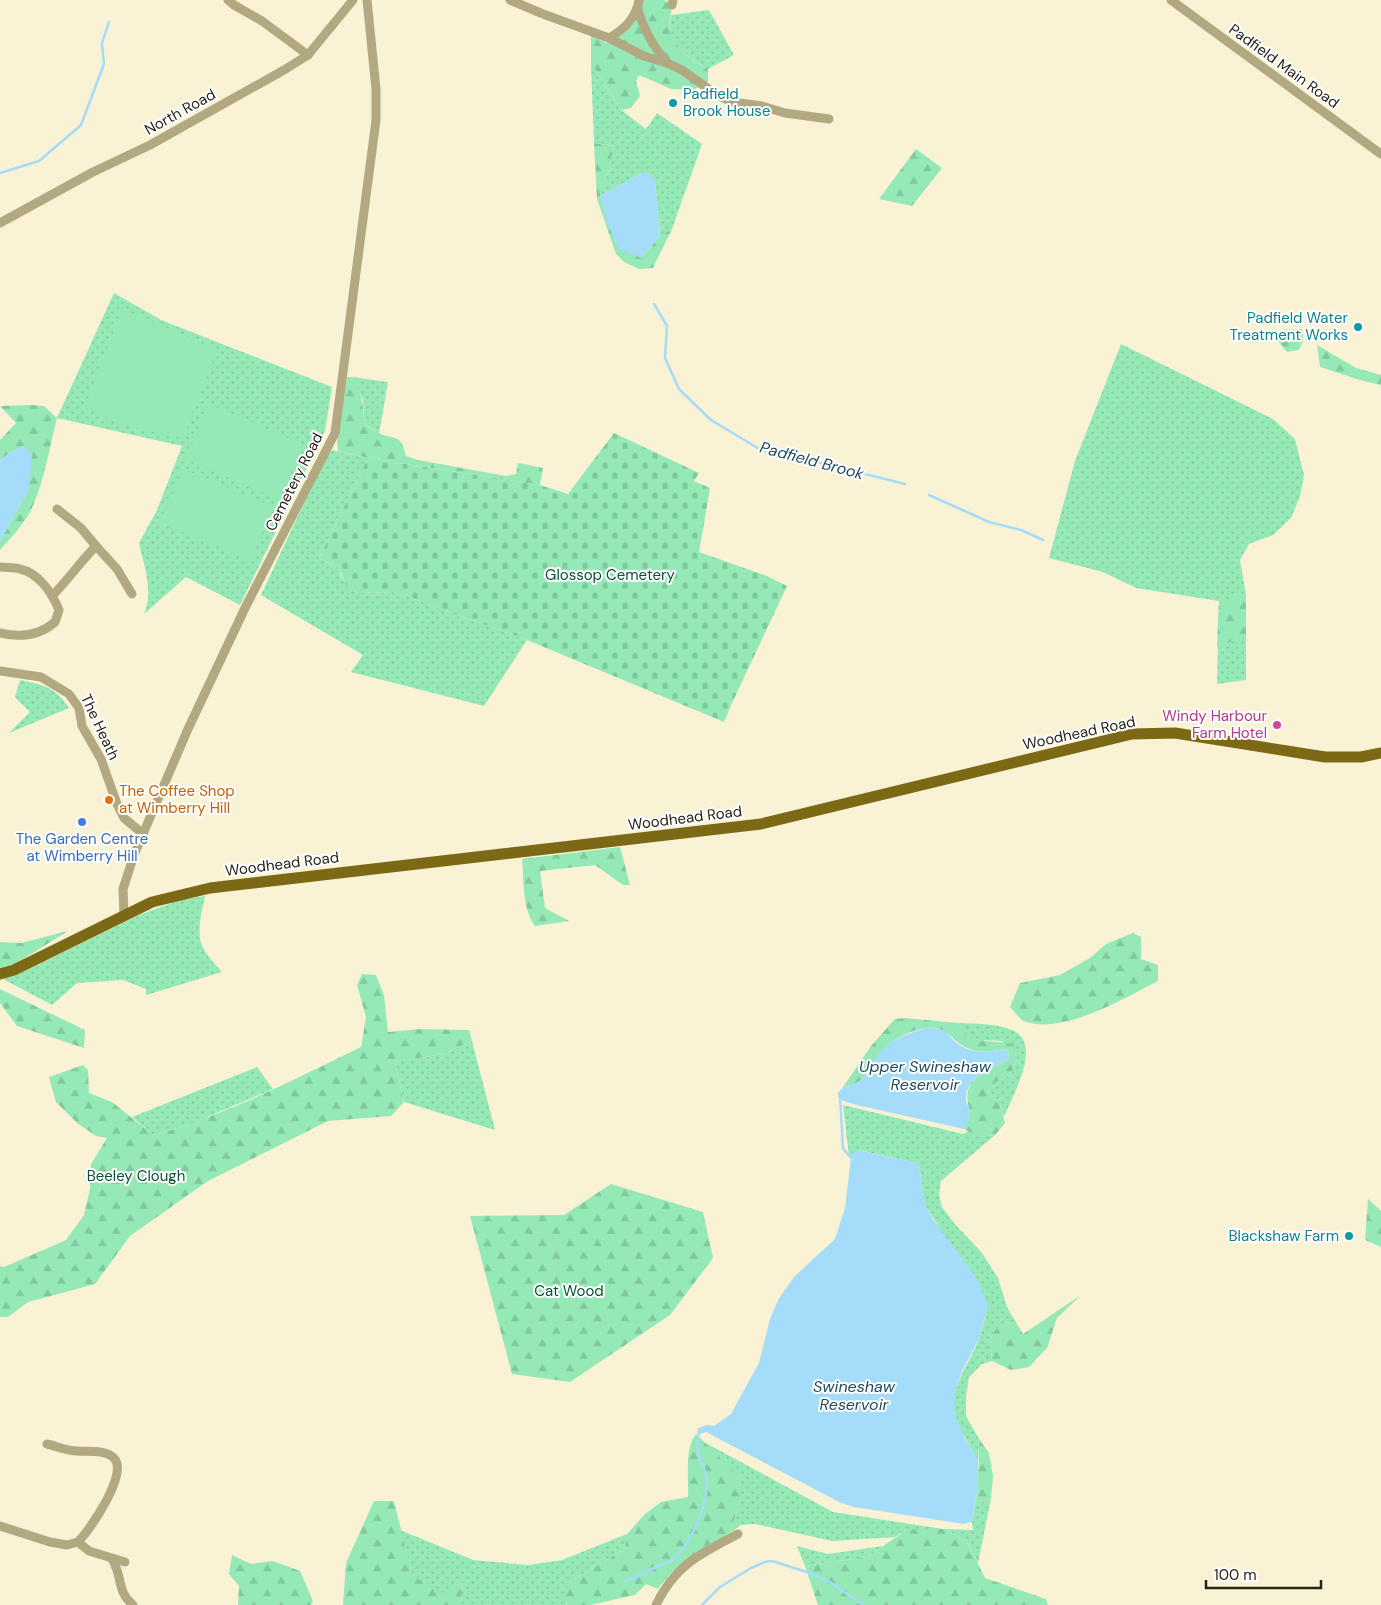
<svg xmlns="http://www.w3.org/2000/svg" width="1381" height="1605" font-family="'DM Sans',sans-serif">
<defs>
<pattern id="green-dots" width="8" height="8" patternUnits="userSpaceOnUse" patternTransform="scale(1.25)"><rect width="8" height="8" fill="#95e9b7"/><path d="M2 2h.1M6 6h.1" fill="none" stroke="#80c89d" stroke-width="1.8" stroke-linecap="round"/></pattern>
<pattern id="forest-firs" width="22" height="20" patternUnits="userSpaceOnUse" patternTransform="scale(1.25)"><rect width="22" height="20" fill="#95e9b7"/><path d="M5 1l3.5 6h-7zM16 11l3.5 6h-7z" fill="#80c89d"/></pattern>
<pattern id="cemetery-stones" width="16" height="16" patternUnits="userSpaceOnUse" patternTransform="scale(1.25)"><rect width="16" height="16" fill="#95e9b7"/><path d="M2 7V4a2 2 0 0 1 4 0v3zM10 15v-3a2 2 0 0 1 4 0v3z" fill="#80c89d"/></pattern>
</defs>
<rect width="100%" height="100%" fill="#faf2d5"/>
<g fill="url(#green-dots)">
<path d="M709,10L734,55L708,69C697,63 677,50 672,38C669,31 670,23 671,15Z"/>
<polygon points="591,66 595,69 621,110 646,129 657,113 702,144 672,229 660,236 655,180 644,172 600,196 608,174 614,146 594,143"/>
<path d="M114,293L161,320L332,387L325,431L240,605L186,577L144,614C154,592 144,566 139,543L157,510L182,446L57,418Z"/>
<polygon points="1121,344 1273,419 1295,439 1304,475 1300,496 1291,518 1273,535 1249,544 1240,560 1246,595 1246,680 1217,684 1219,601 1136,588 1103,572 1049,558 1075,461"/>
<polygon points="353,377 388,382 379,434 364,423 363,400"/>
<polygon points="332,450 368,458 319,558 339,568 341,576 350,590 359,593 395,592 527,640 484,706 351,672 363,655 261,595 327,454"/>
<path d="M20,680C44,685 55,687 69,708L9,733L30,712L15,697Z"/>
<path d="M205,896C202,910 197,929 201,943C205,954 215,964 222,972L146,995V989L123,980L77,983L52,1005L3,979L21,973L139,915L180,900Z"/>
<path d="M958,1023C975,1024 995,1023 1012,1030C1044,1043 1012,1096 1004,1117L1000,1104L988,1092L996,1082L1010,1076L1017,1059L1002,1041C981,1040 969,1043 958,1023Z"/>
<polygon points="472,1041 495,1130 404,1102 395,1062 443,1054"/>
<polygon points="257,1067 273,1089 193,1123 153,1135 132,1117"/>
<path d="M843,1105L963,1134L969,1131L979,1137L995,1135L941,1181L939,1195L942,1207L953,1222L982,1253L998,1278L1007,1307L1014,1319C988,1330 990,1335 992,1361L982,1364L969,1377L966,1396V1416L979,1439L978,1460C971,1448 956,1425 954,1411C951,1384 970,1363 979,1339C983,1328 985,1316 988,1305L925,1205L919,1165L917,1163L858,1150L849,1156Z"/>
<polygon points="702,1441 833,1512 943,1529 908,1529 895,1537 832,1541 755,1524 741,1525 730,1533 740,1501"/>
<polygon points="991,1498 978,1563 969,1545 947,1529 973,1530 972,1522 975,1506"/>
<polygon points="400,1530 473,1560 528,1565 562,1560 627,1534 625,1549 571,1581 566,1605 461,1605 463,1582 444,1594 412,1575"/>
<polygon points="797,1546 828,1554 883,1546 867,1557 805,1566"/>
</g>
<g fill="url(#forest-firs)">
<path d="M642,0H664L672,5C671,13 669,22 670,29C673,48 693,61 708,69V82L693,90L671,89L639,75L636,81L640,96L631,108L621,110L595,69L591,66V35L607,43L612,40Z"/>
<polygon points="594,143 614,146 608,174 600,196 641,258 660,236 672,229 653,268 639,269 624,262 616,254 597,199"/>
<polygon points="916,149 942,168 912,206 879,199"/>
<polygon points="1302,329 1303,341 1299,350 1287,352 1278,341 1280,330"/>
<polygon points="1317,345 1356,368 1381,375 1381,385 1360,380 1320,367"/>
<path d="M347,377H353C362,392 363,405 364,423C369,427 375,432 381,434C399,441 400,434 406,456L418,460L506,476L516,474L518,463L543,468L540,485L368,458L338,451L337,441Z"/>
<path d="M32,405L44,406L57,418C49,449 44,485 29,514C21,527 10,539 0,550V541L29,489L12,451L0,460V440L16,423L0,406Z"/>
<polygon points="1246,595 1246,636 1217,647 1219,601"/>
<path d="M620,847L630,885H623L595,865L540,871L545,908L569,921L535,926C522,908 524,880 522,859Z"/>
<polygon points="68,931 15,964 0,968 0,942 21,943"/>
<path d="M1133,933L1141,937V959L1158,965V981C1124,998 1062,1036 1024,1021C1019,1019 1014,1011 1010,1007L1020,983L1060,975L1090,958L1106,944Z"/>
<path d="M362,974L376,975L384,995L388,1032L420,1029L469,1030L472,1041L443,1054L395,1062L404,1102L391,1116L328,1121L208,1181L130,1236L95,1284L28,1302L8,1317H0V1266L4,1267L66,1240L84,1215L90,1189L91,1164L107,1138L96,1136L77,1123L56,1102L49,1077L83,1065L88,1070L89,1093L112,1102L153,1135C226,1115 293,1080 361,1047L366,1017L357,985Z"/>
<polygon points="0,989 85,1030 84,1048 17,1026 0,1003"/>
<path d="M905,1018L958,1023C971,1047 991,1038 1015,1045L1017,1059L1010,1076L996,1082L988,1092L1000,1104L1005,1123L995,1135L979,1137L964,1129C978,1110 958,1098 974,1080C983,1071 997,1066 1009,1059L1008,1049C996,1050 981,1054 970,1049C952,1043 949,1025 927,1028C912,1030 893,1038 883,1050C868,1066 870,1083 843,1087L871,1046L895,1019Z"/>
<polygon points="611,1184 703,1212 713,1258 670,1315 570,1382 512,1374 470,1216 564,1215"/>
<polygon points="1368,1199 1381,1211 1381,1247 1365,1240"/>
<path d="M1081,1295L1057,1318L1047,1348L1029,1367L1011,1370L992,1361C990,1335 988,1330 1014,1319L1023,1334Z"/>
<path d="M696,1434L739,1477L740,1501L730,1533C702,1549 677,1562 658,1589L646,1584L635,1595L590,1605H566L567,1603L564,1593L571,1581L625,1549L627,1534L645,1514L661,1502L688,1497C689,1478 684,1450 696,1434Z"/>
<polygon points="979,1439 989,1453 993,1476 991,1498 975,1506 978,1487"/>
<polygon points="374,1501 394,1501 412,1575 444,1593 463,1582 461,1605 343,1605 346,1563"/>
<polygon points="908,1529 947,1529 969,1545 985,1578 1046,1599 1048,1605 818,1605 805,1566 867,1557"/>
<polygon points="232,1555 251,1564 273,1561 300,1571 313,1601 311,1605 238,1605 239,1586 229,1574"/>
</g>
<polygon fill="url(#cemetery-stones)" points="614,433 699,473 694,481 710,488 699,552 767,576 787,586 732,703 724,722 527,640 395,592 359,593 350,590 345,583 339,568 319,558 368,458 540,485 568,494"/>
<g fill="#95e9b7">
<polygon points="122,309 217,350 183,438 119,424 85,407"/>
<polygon points="209,404 303,445 279,499 185,459"/>
<polygon points="183,469 273,507 250,561 161,523"/>
</g>
<g fill="#a4dcf9">
<polygon points="644,172 650,174 655,180 660,236 641,258 619,249 607,223 600,196"/>
<polygon points="24,446 32,454 29,489 0,541 0,460 12,451"/>
<path d="M926,1028C951,1027 944,1034 960,1045C974,1055 993,1051 1008,1049L1009,1059C994,1068 964,1077 966,1100C966,1103 968,1105 969,1107C972,1116 969,1122 964,1129L857,1105L843,1101L838,1097V1093L843,1087C871,1083 867,1065 884,1048C895,1037 911,1033 926,1028Z"/>
<polygon points="857,1150 917,1163 919,1165 925,1205 933,1219 976,1277 988,1305 979,1339 962,1371 956,1388 954,1412 965,1439 978,1460 978,1487 972,1522 964,1524 854,1507 841,1503 706,1432 700,1434 697,1429 706,1425 714,1426 731,1414 759,1363 770,1319 778,1300 794,1277 835,1239 845,1208 851,1158 849,1156"/>
</g>
<g fill="none" stroke-linecap="round" stroke-linejoin="round">
<g stroke="#a4dcf9" stroke-width="2.5">
<polyline points="0,173 39,161 81,125 104,64 102,43 109,22"/>
<polyline points="654,304 667,326 665,358 679,389 711,420 761,450 785,454 905,484"/>
<polyline points="929,495 989,522 1021,530 1043,540"/>
<polyline points="840,1097 843,1148 851,1158"/>
<path d="M626,1581C637,1578 644,1572 654,1568C660,1565 667,1564 672,1560C692,1543 707,1507 707,1480C706,1470 699,1461 698,1451C697,1444 698,1437 699,1431H700"/>
<polyline points="702,1605 720,1587 751,1568 765,1562 772,1561 810,1573 830,1582 863,1605"/>
</g>
<g stroke="#b2a882" stroke-width="9">
<polyline points="228,0 234,5 262,21 308,55"/>
<polyline points="510,0 543,14 609,38 644,56 667,63 682,70 717,95 732,102 762,106 785,113 829,119"/>
<polyline points="1171,0 1381,154"/>
<polyline points="672,5 673,0"/>
<path d="M638,9C643,29 654,47 667,63"/>
<path d="M609,38C625,29 636,18 639,0"/>
<polyline points="0,223 93,172 150,145 284,70 308,55 353,0"/>
<polyline points="96,546 117,569 132,594"/>
<path d="M0,567C6,568 13,567 20,569C39,573 52,593 59,610L55,622C39,636 21,638 0,633"/>
<path d="M52,596C68,580 80,562 96,546L81,528L57,509"/>
<polyline points="0,671 41,677 69,694 79,708 82,726 101,759 117,804 124,818 143,834"/>
<polyline points="124,915 123,889 134,855 188,729 245,608 335,433 376,120 376,89 367,0"/>
<path d="M47,1444C56,1446 67,1451 77,1451C88,1452 104,1449 114,1458C129,1473 90,1530 78,1542"/>
<polyline points="0,1526 50,1542 67,1545 78,1542 89,1551 125,1562"/>
<path d="M112,1559C123,1576 116,1591 133,1605"/>
<path d="M656,1605C675,1565 700,1554 738,1534"/>
</g>
<polyline stroke="#7c6915" stroke-width="11" points="0,974 14,970 152,902 210,888 761,824 1132,734 1175,733 1325,757 1361,757 1381,753"/>
</g>
<g fill="#0f9aa8" stroke="#fff" stroke-width="2">
<circle cx="673" cy="103" r="5"/>
<circle cx="1358" cy="327" r="5"/>
<circle cx="1349" cy="1236" r="5"/>
</g>
<circle fill="#d1479c" stroke="#fff" stroke-width="2" cx="1277" cy="725" r="5"/>
<circle fill="#e8710a" stroke="#fff" stroke-width="2" cx="109" cy="800" r="5"/>
<circle fill="#3f7fe0" stroke="#fff" stroke-width="2" cx="82" cy="822" r="5"/>
<g text-anchor="middle" stroke-width="4" stroke-linejoin="round" paint-order="stroke">
<g font-size="15" fill="#27241a" stroke="#fff">
<text transform="translate(1284 66) rotate(36)" y="5">Padfield Main Road</text>
<text transform="translate(180 112) rotate(-29)" y="5">North Road</text>
<text transform="translate(294 482) rotate(-63)" y="5">Cemetery Road</text>
<text transform="translate(100 727) rotate(65)" y="5">The Heath</text>
<text transform="translate(1079 733) rotate(-12)" y="5">Woodhead Road</text>
<text transform="translate(685 818) rotate(-7)" y="5">Woodhead Road</text>
<text transform="translate(282 864) rotate(-7)" y="5">Woodhead Road</text>
</g>
<g font-size="15" fill="#0d838f" stroke="#fff" text-anchor="end">
<text x="683" y="99" text-anchor="start">Padfield<tspan x="683" dy="17">Brook House</tspan></text>
<text x="1348" y="323">Padfield Water<tspan x="1348" dy="17">Treatment Works</tspan></text>
<text x="1339" y="1241">Blackshaw Farm</text>
</g>
<g font-size="15" fill="#085231" stroke="#fff">
<text x="610" y="580">Glossop Cemetery</text>
<text x="136" y="1181">Beeley Clough</text>
<text x="569" y="1296">Cat Wood</text>
</g>
<g font-size="15" fill="#b23c85" stroke="#fff" text-anchor="end">
<text x="1267" y="721">Windy Harbour<tspan x="1267" dy="17">Farm Hotel</tspan></text>
</g>
<g font-size="15" fill="#c56008" stroke="#fff" text-anchor="start">
<text x="119" y="796">The Coffee Shop<tspan x="119" dy="17">at Wimberry Hill</tspan></text>
</g>
<g font-size="15" fill="#366cbe" stroke="#fff">
<text x="82" y="844">The Garden Centre<tspan x="82" dy="17">at Wimberry Hill</tspan></text>
</g>
<g font-size="16" font-style="italic" fill="#214c60" stroke="#fff">
<text transform="translate(812 460) rotate(15)" y="6">Padfield Brook</text>
<text x="925" y="1072">Upper Swineshaw<tspan x="925" dy="18">Reservoir</tspan></text>
<text x="854" y="1392">Swineshaw<tspan x="854" dy="18">Reservoir</tspan></text>
</g>
</g>
<path d="M1206 1580v8h115v-8" fill="none" stroke="#27241a" stroke-width="2.5"/>
<text x="1214" y="1580" font-size="15" fill="#27241a" stroke="#ffffff" stroke-width="4" paint-order="stroke">100 m</text>
</svg>
